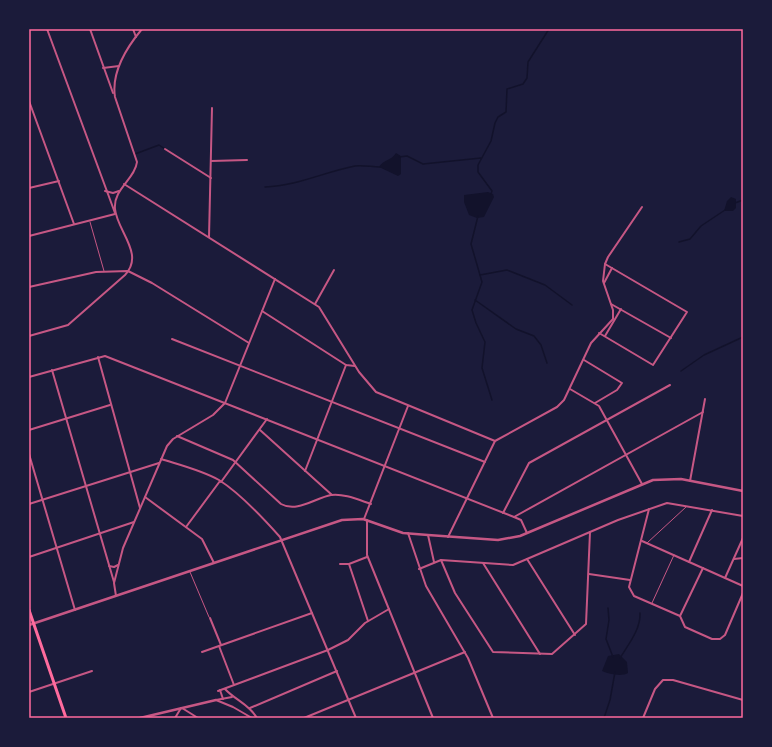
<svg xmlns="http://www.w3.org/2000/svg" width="772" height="747" font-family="'Alegreya Sans',sans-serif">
<rect width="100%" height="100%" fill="#1b1b3a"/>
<g fill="#12122b">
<path d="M396,153L401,156V174L398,176L379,167C383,160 392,160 396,153Z"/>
<polygon points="488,192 493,194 494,197 484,217 477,218 469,215 464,202 464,195"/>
<polygon points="731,197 736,199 736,208 733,211 724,211 727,201"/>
<path d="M619,654L627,662L628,673C621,677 609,674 602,671L608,656Z"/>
</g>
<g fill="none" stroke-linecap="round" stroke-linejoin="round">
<g stroke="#12122b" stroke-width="1.5">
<polyline points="135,154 159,145 165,149"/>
<polyline points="399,157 407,156 423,164 481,158"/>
<path d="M265,187C297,186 324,172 355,166C363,165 372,167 380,167"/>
<polyline points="491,194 492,191 478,172 478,165 491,141 495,123 498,117 506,112 507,89 523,84 527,78 528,62 549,29"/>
<polyline points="735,203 743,200"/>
<polyline points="478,216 471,244 482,282 472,310 476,323 485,342 482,368 492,400"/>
<polyline points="679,242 690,239 701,226 725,210"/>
<polyline points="480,275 507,270 545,285 572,305"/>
<polyline points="475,300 516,329 534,336 541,345 547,363"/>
<polyline points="681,371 704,355 743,337"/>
<polyline points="608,608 609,620 606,639 613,657"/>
<path d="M620,658C628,645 641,629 640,613"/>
<polyline points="604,718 610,700 615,672"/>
</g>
<g stroke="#c65784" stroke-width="1">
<polyline points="90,222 104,271"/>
<polyline points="647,543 686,507"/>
<polyline points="190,572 209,617"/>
<polyline points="652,603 674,555"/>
</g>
<g stroke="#c65784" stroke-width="2">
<polyline points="47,29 115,213"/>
<polyline points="90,29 113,93"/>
<polyline points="133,29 136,37"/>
<polyline points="103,68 119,66"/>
<polyline points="29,101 74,224"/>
<polyline points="165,149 211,178"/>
<polyline points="211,161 247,160"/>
<polyline points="124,184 319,307 359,372 376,392 495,441"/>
<polyline points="29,188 59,181"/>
<polyline points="105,191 113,193 119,191"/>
<polyline points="29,236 115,214"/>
<polyline points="209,237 212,108"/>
<polyline points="604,283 612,268"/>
<polyline points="29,287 96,272 128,271 152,283 249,343"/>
<polyline points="315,304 334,270"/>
<polyline points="611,304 671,338"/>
<polyline points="262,311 346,365 355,366"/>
<polyline points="599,333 653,365 687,312 605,264"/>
<path d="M29,336L68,325L125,275C145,254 117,231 115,209C113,189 135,179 137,162L115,97C111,72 127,47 142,29"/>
<polyline points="605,336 621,309"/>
<polyline points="172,339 485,462"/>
<polyline points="98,357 140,508"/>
<polyline points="584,360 622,383 617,390 595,403"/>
<polyline points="52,370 114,582"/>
<polyline points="29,377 105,356 514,517 521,520 527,533"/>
<polyline points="570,389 599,406 642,484"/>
<polyline points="29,430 110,405"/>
<polyline points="260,430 332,495"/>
<path d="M177,436L233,460L281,504C297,513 315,498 331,495C343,493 359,500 371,504"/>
<polyline points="495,441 557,407 564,400 591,343 613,319 613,310 603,281 605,264 608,257 642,207"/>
<polyline points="29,454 75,610"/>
<path d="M161,459C180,465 201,470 219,480C238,492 264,519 280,537L356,718"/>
<polyline points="305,471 346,365"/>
<polyline points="690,481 705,399"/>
<polyline points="221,482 267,419"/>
<polyline points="145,497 202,539 214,563"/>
<polyline points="29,504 159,463"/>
<polyline points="649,509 629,587 634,596 680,616"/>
<polyline points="503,513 529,463 670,385"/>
<polyline points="514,517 703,412"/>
<polyline points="364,519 408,406"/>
<polyline points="367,520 367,555 433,718"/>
<polyline points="186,527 220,481"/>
<polyline points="408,533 426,586 468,658 493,718"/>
<polyline points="428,535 434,562"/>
<polyline points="448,537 495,441"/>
<polyline points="642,541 743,586"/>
<polyline points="29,557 134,522"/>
<polyline points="367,557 349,564 368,621"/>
<polyline points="527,559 575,635"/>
<polyline points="734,559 743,558"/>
<polyline points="441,560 455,593 493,652 552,654 586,624 590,532"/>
<polyline points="689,562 712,510"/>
<polyline points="483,563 540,654"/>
<polyline points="340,564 349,564"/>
<polyline points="109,566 114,567 118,565"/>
<polyline points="703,568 680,616 685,627 712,639 720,639 725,635 743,593"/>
<polyline points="419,569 441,560 513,565 618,520 667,503 743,516"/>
<polyline points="589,574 630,580"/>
<polyline points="725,578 743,538"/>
<polyline points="116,596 114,583 123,548 167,446 173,439 213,415 225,403 275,279"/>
<polyline points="210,618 221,645"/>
<polyline points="219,646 234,685"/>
<polyline points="202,652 312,613"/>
<path d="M225,689C235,700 249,704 257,718"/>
<polyline points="220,690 223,699"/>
<polyline points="218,691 328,650 348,640 365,623 389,609"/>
<polyline points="29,692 92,671"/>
<polyline points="216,700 233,707 252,718"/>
<polyline points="216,700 232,697"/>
<polyline points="182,708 198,718"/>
<polyline points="250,708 337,671"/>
<polyline points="175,718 181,708"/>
<polyline points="304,718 465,652"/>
<polyline points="643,718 655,689 663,680 673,680 743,700"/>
</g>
<g stroke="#c65784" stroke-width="2.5">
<polyline points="29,625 342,520 363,519 403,533 428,535 498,540 520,536 653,480 681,479 743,491"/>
<polyline points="140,718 216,700"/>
</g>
<polyline stroke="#ff6b9d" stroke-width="3" points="29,610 66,718"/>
</g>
<rect width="772" height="747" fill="none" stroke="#1b1b3a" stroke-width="60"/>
<rect x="30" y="30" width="712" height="687" fill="none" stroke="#ff6b9d" stroke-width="1.5"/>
</svg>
